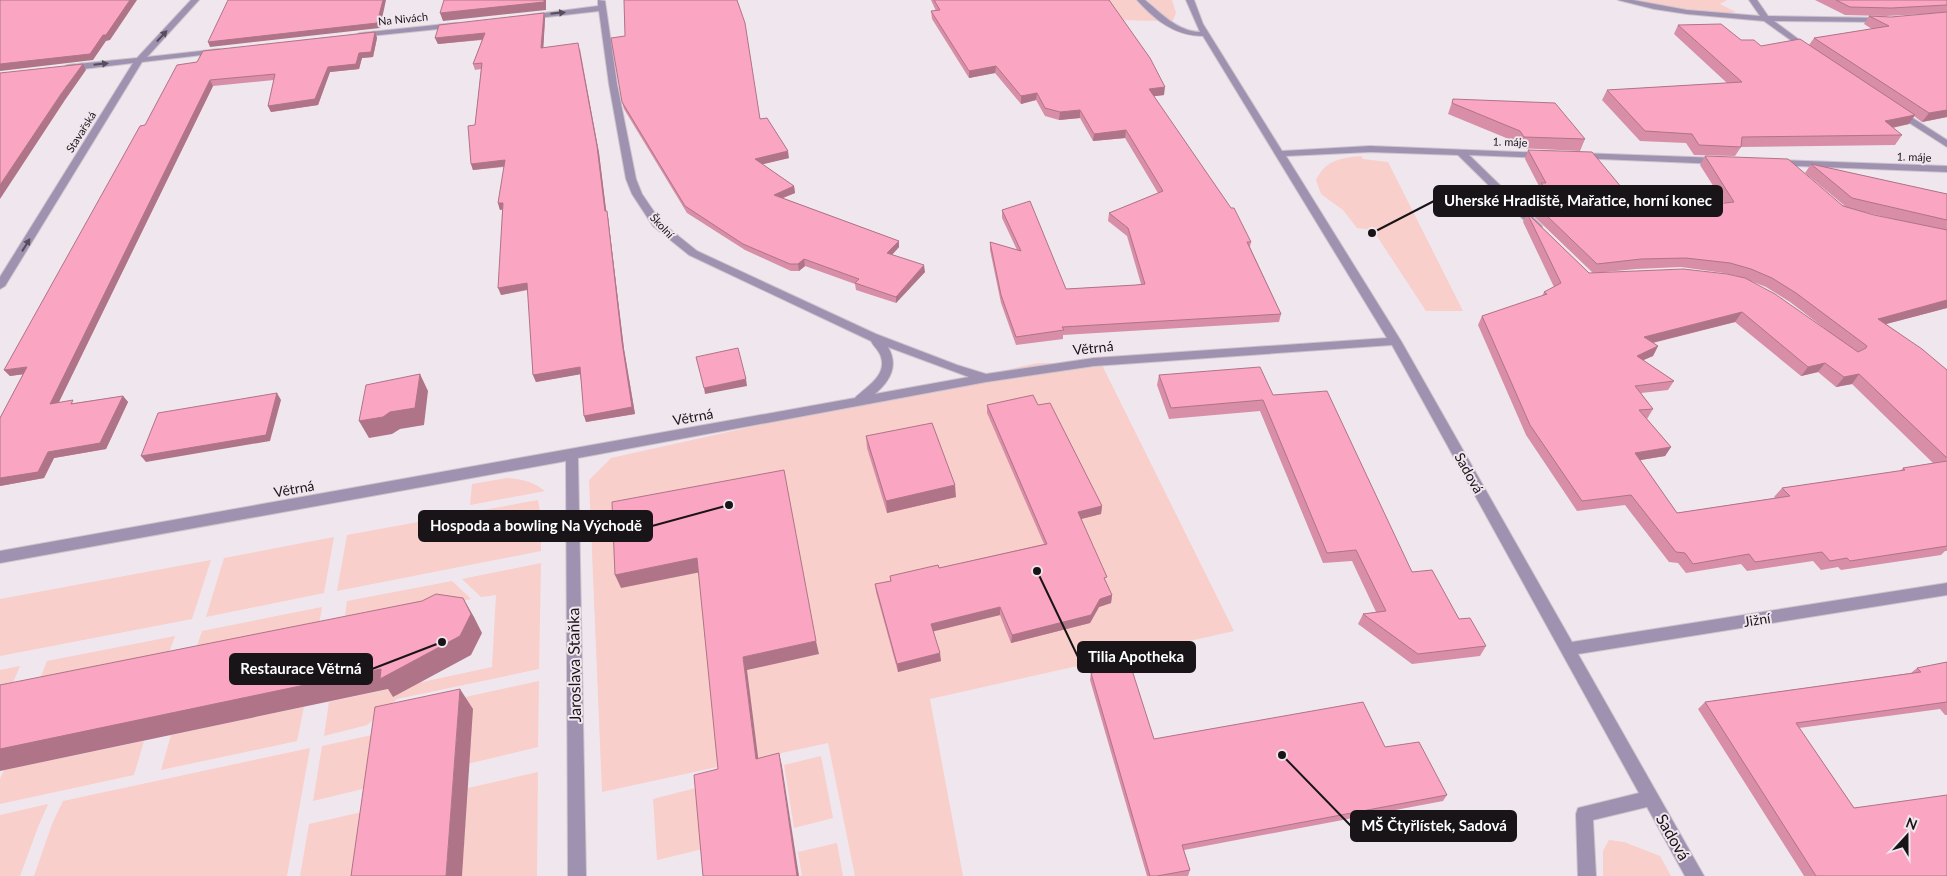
<svg xmlns="http://www.w3.org/2000/svg" width="1947" height="876" font-family="Lato,sans-serif">
<rect width="100%" height="100%" fill="#f0e6ee"/>
<g fill="#f8cfcb">
<polygon points="1097,0 1136,0 1161,21 1115,20"/>
<polygon points="1147,0 1172,0 1176,13 1172,22"/>
<path d="M1639,0H1727L1720,4L1736,12C1705,18 1670,7 1639,0Z"/>
<path d="M1361,156L1363,159L1388,162L1463,311H1426L1373,230L1357,228L1343,210L1321,194L1316,180C1326,160 1340,158 1361,156Z"/>
<polygon points="1037,363 1101,363 1234,631 930,699 963,876 855,876 828,743 602,792 589,480 611,458"/>
<path d="M507,478C522,479 533,482 545,491L470,505L472,484Z"/>
<polygon points="538,500 541,519 541,551 337,591 347,535"/>
<polygon points="334,537 324,593 206,617 224,558"/>
<polygon points="211,560 192,619 0,656 0,599"/>
<polygon points="541,563 539,669 397,699 367,725 324,736 329,702 492,667 496,595 481,597 462,579"/>
<polygon points="452,581 471,599 404,613 343,630 347,601"/>
<polygon points="322,607 317,636 192,661 202,631"/>
<polygon points="175,636 164,666 32,700 47,661"/>
<polygon points="20,666 3,706 0,707 0,670"/>
<polygon points="539,681 538,747 313,801 322,746 372,735 397,712"/>
<polygon points="304,707 297,741 161,770 171,735"/>
<polygon points="144,741 134,775 0,804 0,779 4,770"/>
<polygon points="310,748 287,876 34,876 52,824 63,801"/>
<polygon points="821,756 833,818 794,828 784,765"/>
<polygon points="538,772 537,876 461,876 468,788"/>
<polygon points="696,788 703,849 657,860 653,799"/>
<polygon points="48,804 38,827 20,876 0,876 0,815"/>
<polygon points="380,808 371,876 300,876 309,824"/>
<polygon points="1609,840 1624,842 1660,856 1671,876 1603,876 1603,851"/>
<polygon points="837,843 843,876 802,876 798,852"/>
</g>
<g fill="none" stroke-linecap="round" stroke-linejoin="round">
<defs>
<g id="minor">
<polygon points="191,0 199,0 147,57 219,49 223,51 219,53 142,62 5,286 0,289 0,277 133,63 67,71 63,68 67,65 137,58"/>
<path d="M598,0L605,1L617,84L636,179L642,194L661,222L697,251L876,334L957,365L986,374L1094,358L1387,338L1203,36C1175,36 1155,20 1137,0H1145C1162,14 1177,31 1200,32L1186,0H1194L1203,24L1282,151L1370,146L1547,153V157L1544,158L1469,155L1542,226V230H1534L1458,155L1370,152L1286,156L1401,341L1572,642L1947,583V595L1578,654L1704,876H1685L1647,807L1593,820L1596,876H1578L1576,814L1578,808L1639,793L1392,345L1094,366L986,382L578,458L586,876H568L566,461L0,563V551L855,398C866,387 887,376 881,357C879,350 873,346 871,341L689,255L653,226L632,194L626,179L609,84L599,11L529,19L525,17L529,15L598,6ZM888,347L969,377L875,394C890,381 899,366 888,347Z"/>
<polygon points="1618,0 1633,0 1687,10 1760,16 1749,0 1757,0 1768,16 1883,18 1887,20 1883,22 1774,21 1809,47 1809,51 1806,51 1764,21 1687,14 1654,9"/>
<polygon points="455,23 458,23 458,27 360,37 356,35 360,33"/>
<polygon points="1897,108 1947,140 1947,147 1894,113 1894,109"/>
<polygon points="1579,153 1719,158 1724,161 1719,164 1576,158 1574,156"/>
<polygon points="1777,160 1947,166 1947,172 1774,165 1772,163"/>
</g>
</defs>
<use href="#minor" stroke="#cdc4cc" stroke-width="2"/>
<use href="#minor" fill="#9f91b0" fill-rule="evenodd"/>
</g>
<g fill="#d78ea6" fill-rule="evenodd">
<polygon points="931,0 1109,0 1164,95 1154,96 1251,242 1250,247 1281,314 1279,322 1063,335 1063,339 1016,345 1001,303 990,250 990,242 1017,250 1002,218 1002,210 1066,289 1136,285 1141,284 1127,236 1108,221 1109,213 1158,193 1125,138 1093,141 1080,118 1059,120 1045,116 1036,100 1021,104 995,73 969,78 932,19 931,11 936,11"/>
<polygon points="1815,0 1947,0 1947,117 1922,122 1914,116 1909,124 1893,128 1902,135 1895,145 1741,147 1735,156 1694,155 1686,143 1640,141 1602,100 1607,90 1727,83 1674,34 1678,25 1761,46 1809,45 1814,38 1872,29 1864,24 1869,16 1891,17 1924,14 1886,16 1845,15"/>
<polygon points="544,13 545,19 543,48 580,49 599,153 606,211 608,217 624,349 635,414 586,422 580,374 536,382 533,375 528,290 501,295 502,209 500,210 498,203 504,167 473,170 471,164 481,69 475,70 473,64 482,40 438,44 435,38"/>
<polygon points="375,32 377,38 373,57 362,58 359,69 330,72 318,105 271,112 268,106 274,80 213,86 59,402 75,403 123,396 128,402 106,449 54,458 44,478 0,486 0,418 23,374 10,376 4,370 145,125 197,62"/>
<polygon points="625,36 760,119 789,158 762,164 794,186 795,193 783,198 899,241 899,247 892,255 925,272 896,303 856,290 855,284 805,266 799,271 791,271 745,250 687,213 624,109 622,102"/>
<polygon points="1453,99 1585,139 1580,151 1519,148 1516,142 1448,114"/>
<path d="M1528,150L1642,212L1724,203L1700,165L1705,156L1845,206L1805,173L1811,164L1947,194V308L1886,324L1947,370V551H1945L1941,555L1841,570L1838,567L1821,570L1813,561L1747,571L1741,564L1686,573L1678,563L1669,562L1625,505L1577,511L1526,435L1478,325L1482,316L1542,296L1544,292L1554,287L1523,222L1527,213L1589,273H1593L1518,201L1522,192L1538,189L1539,186L1525,159ZM1860,211L1906,222L1874,215ZM1681,267L1724,273L1737,276L1595,273L1636,269ZM1746,279L1766,287L1790,302L1828,331ZM1735,322L1801,376L1818,372L1836,387L1852,384L1933,463L1903,468L1900,471L1782,488L1774,497L1775,498L1677,513L1640,460L1665,456L1671,447L1647,419L1653,409L1641,393L1668,390L1674,381L1643,360L1653,356L1658,346L1653,343Z"/>
<polygon points="1159,375 1273,395 1412,572 1486,646 1480,656 1412,664 1358,624 1363,614 1376,612 1352,561 1323,563 1260,411 1169,419 1157,385"/>
<polygon points="987,405 1038,405 1102,506 1101,514 1081,519 1106,583 1112,595 1111,603 1099,607 1090,623 1011,643 1000,615 933,631 941,661 898,672 876,592 875,584 890,581 890,576 939,568 1044,544 987,413"/>
<polygon points="866,436 956,497 887,513 867,448"/>
<polygon points="1947,662 1947,715 1945,715 1940,709 1799,728 1854,808 1947,876 1804,876 1698,709 1705,702 1911,673 1917,668"/>
<polygon points="1091,673 1154,739 1385,747 1447,795 1443,801 1184,850 1190,870 1188,876 1147,876 1090,680"/>
</g>
<g fill="#af7487">
<polygon points="130,0 137,0 110,40 106,41 93,60 0,71 0,64 103,35"/>
<polygon points="383,0 386,0 380,28 210,47 208,42"/>
<polygon points="544,0 546,0 546,10 443,21 440,13"/>
<polygon points="544,13 545,19 543,54 541,48"/>
<polygon points="375,32 377,38 373,57 362,58 359,69 330,72 318,105 271,112 268,106 328,67"/>
<polygon points="485,33 487,39 438,44 435,38"/>
<polygon points="578,43 599,153 607,217 605,211"/>
<polygon points="83,64 86,70 65,100 0,199 0,185 61,94"/>
<polygon points="996,66 995,73 969,78 969,71"/>
<polygon points="210,80 213,86 55,410 50,404"/>
<polygon points="1165,87 1164,95 1148,97 1149,89"/>
<polygon points="1037,93 1036,100 1021,104 1021,96"/>
<polygon points="1080,110 1080,118 1059,120 1060,112"/>
<polygon points="1947,110 1947,117 1922,122 1929,113"/>
<polygon points="1915,115 1909,124 1879,130 1885,121"/>
<polygon points="1126,130 1125,138 1093,141 1094,134"/>
<polygon points="788,151 789,158 756,166 755,159"/>
<polygon points="505,160 507,166 473,170 471,164"/>
<polygon points="794,186 795,193 775,201 774,195"/>
<polygon points="498,203 503,203 505,209 500,210"/>
<polygon points="607,211 608,217 624,349 635,414 586,422 584,416 622,342"/>
<polygon points="899,241 899,247 887,260 887,253"/>
<polygon points="804,259 805,266 799,271 798,264"/>
<polygon points="924,265 925,272 896,303 896,297"/>
<polygon points="527,283 530,289 501,295 498,288"/>
<polygon points="1947,300 1947,308 1871,328 1878,319"/>
<polygon points="1742,312 1735,322 1639,346 1644,337"/>
<polygon points="1658,346 1653,356 1632,365 1637,356"/>
<polygon points="1825,363 1818,372 1801,376 1808,367"/>
<polygon points="27,367 33,373 10,376 4,370"/>
<polygon points="580,367 582,374 536,382 533,375"/>
<polygon points="420,374 428,391 424,425 400,429 392,434 369,438 359,421"/>
<polygon points="1859,374 1852,384 1836,387 1844,377"/>
<polygon points="746,379 747,386 705,394 704,388"/>
<polygon points="277,393 281,400 270,441 146,462 141,456"/>
<polygon points="123,396 128,402 106,449 54,458 44,478 0,486 0,478 48,452"/>
<polygon points="1671,447 1665,456 1629,462 1635,453"/>
<polygon points="955,485 956,497 887,513 886,501"/>
<polygon points="1102,506 1101,514 1077,520 1078,512"/>
<polygon points="697,558 701,572 621,588 615,575"/>
<polygon points="1112,595 1111,603 1099,607 1090,623 1011,643 1012,635 1100,599"/>
<polygon points="463,598 474,617 482,633 471,655 393,697 388,689 0,771 0,749"/>
<polygon points="1000,607 1000,615 931,632 931,624"/>
<polygon points="816,641 819,654 747,670 760,772 756,759 743,657"/>
<polygon points="940,653 941,661 898,672 897,664"/>
<polygon points="460,689 473,709 462,876 446,876"/>
<polygon points="779,753 782,766 799,876 797,876"/>
</g>
<g fill="#faa5c1" stroke="#af7487">
<polygon points="0,0 130,0 106,35 103,35 90,54 0,64"/>
<polygon points="228,0 383,0 377,23 208,42"/>
<polygon points="444,0 544,0 544,2 440,13"/>
<polygon points="624,0 737,0 745,23 760,119 767,118 788,151 755,159 794,186 774,195 899,241 887,253 924,265 896,297 855,283 859,279 804,259 798,264 790,264 743,244 685,206 622,102 611,38 625,36"/>
<polygon points="934,0 1109,0 1150,58 1165,87 1149,89 1231,208 1234,208 1251,242 1247,242 1281,314 1062,327 1064,330 1016,337 1001,295 990,242 1021,251 1002,210 1030,201 1066,289 1136,285 1145,284 1128,228 1109,213 1163,191 1126,130 1094,134 1080,110 1060,112 1045,108 1037,93 1021,96 996,66 969,71 931,11 940,10"/>
<polygon points="1836,0 1947,0 1947,5 1891,8 1850,7"/>
<polygon points="1947,12 1947,110 1929,113 1814,38 1889,26 1869,16 1891,17"/>
<polygon points="544,13 541,48 578,43 597,146 605,211 607,211 622,342 632,407 584,416 580,367 533,375 527,283 498,288 503,203 498,203 505,160 471,164 468,126 475,125 482,63 473,64 485,33 435,38 439,25"/>
<polygon points="1721,24 1741,40 1754,40 1761,46 1800,39 1915,115 1885,121 1902,135 1742,137 1741,147 1699,145 1692,134 1645,131 1607,90 1742,82 1678,25"/>
<polygon points="375,32 371,52 359,53 356,64 328,67 315,99 268,106 275,74 210,80 50,404 73,400 71,404 123,396 100,443 48,452 38,472 0,478 0,418 27,367 4,370 140,126 145,125 177,65 197,62 203,51"/>
<polygon points="83,64 61,94 0,185 0,73"/>
<polygon points="1453,99 1555,103 1585,139 1524,137 1520,131 1452,103"/>
<polygon points="1528,150 1592,152 1642,212 1734,202 1705,156 1788,159 1843,206 1874,215 1947,230 1947,300 1878,319 1922,349 1947,370 1947,458 1859,374 1844,377 1825,363 1808,367 1742,312 1644,337 1658,346 1637,356 1674,381 1635,386 1653,409 1639,410 1671,447 1635,453 1677,513 1790,496 1782,488 1905,470 1903,468 1947,461 1947,546 1850,561 1847,558 1830,561 1822,552 1755,562 1749,554 1693,564 1685,553 1676,552 1631,495 1582,501 1530,425 1482,316 1547,294 1544,292 1561,283 1527,213 1589,273 1683,269 1727,274 1745,278 1775,294 1858,352 1866,348 1867,346 1796,293 1772,278 1751,269 1730,263 1686,258 1641,259 1597,264 1522,192 1545,188 1541,183 1546,183"/>
<polygon points="1811,164 1947,194 1947,220 1852,198"/>
<polygon points="738,348 746,379 704,388 696,357"/>
<polygon points="1260,367 1273,395 1327,391 1412,572 1432,570 1459,619 1470,618 1486,646 1418,654 1363,614 1386,611 1356,550 1327,553 1263,400 1171,408 1159,375"/>
<polygon points="420,374 415,408 390,412 383,417 359,421 366,385"/>
<polygon points="277,393 266,435 141,456 158,413"/>
<polygon points="1033,395 1038,405 1050,403 1102,506 1078,512 1107,577 1104,578 1112,595 1100,599 1091,615 1012,635 1000,607 931,624 940,653 897,664 875,584 891,581 890,576 938,565 939,568 1047,544 987,405"/>
<polygon points="932,423 955,485 886,501 866,436"/>
<polygon points="784,470 816,641 743,657 756,759 779,753 797,876 703,876 694,775 718,769 697,558 615,575 612,502"/>
<polygon points="436,594 463,598 471,614 460,636 380,679 381,669 0,749 0,685 422,601"/>
<polygon points="1947,662 1947,702 1796,723 1854,808 1947,795 1947,876 1816,876 1705,702 1921,672 1917,668"/>
<polygon points="1131,667 1154,739 1363,702 1385,747 1419,742 1447,795 1182,845 1190,870 1157,876 1150,876 1091,673"/>
<polygon points="460,689 446,876 351,876 375,707"/>
</g>
<defs><path id="oneway-solid" d="M-6-.8H1V-3.2L6.5 0L1 3.2V.8H-6Z" transform="scale(1.25)"/></defs>
<g fill="#554c5c">
<use href="#oneway-solid" transform="translate(558 13) rotate(-6)"/>
<use href="#oneway-solid" transform="translate(162 36) rotate(-47)"/>
<use href="#oneway-solid" transform="translate(101 64) rotate(-6)"/>
<use href="#oneway-solid" transform="translate(26 245) rotate(-58)"/>
</g>
<g text-anchor="middle" stroke-width="4" stroke-linejoin="round" paint-order="stroke">
<g font-size="11" fill="#181417" stroke="#f0e6ee">
<text transform="translate(403 19) rotate(-6)" y="4">Na Nivách</text>
<text transform="translate(81 132) rotate(-58)" y="4">Stavařská</text>
<text transform="translate(1510 142) rotate(2)" y="4">1. máje</text>
<text transform="translate(1914 157) rotate(2)" y="4">1. máje</text>
<text transform="translate(662 226) rotate(47)" y="4">Školní</text>
</g>
<g font-size="14" fill="#181417" stroke="#f0e6ee">
<text transform="translate(1093 348) rotate(-6)" y="5">Větrná</text>
<text transform="translate(693 417) rotate(-10)" y="5">Větrná</text>
<text transform="translate(1469 473) rotate(61)" y="5">Sadová</text>
<text transform="translate(294 489) rotate(-10)" y="5">Větrná</text>
<text transform="translate(1757 620) rotate(-9)" y="5">Jižní</text>
</g>
<g font-size="16" fill="#181417" stroke="#f0e6ee">
<text transform="translate(574 665) rotate(-91)" y="6">Jaroslava Staňka</text>
<text transform="translate(1673 837) rotate(60)" y="6">Sadová</text>
</g>
</g>
<path fill="none" stroke="#181417" stroke-width="2" d="M1372 233L1434 201M729 505L652 526M1037 571L1078 657M442 642L372 669M1282 755L1351 826"/>
<g fill="#181417" stroke="#f0e6ee" stroke-width="2">
<circle cx="1372" cy="233" r="5"/>
<circle cx="729" cy="505" r="5"/>
<circle cx="1037" cy="571" r="5"/>
<circle cx="442" cy="642" r="5"/>
<circle cx="1282" cy="755" r="5"/>
</g>
<g fill="#181417" stroke="#181417" stroke-width="2">
<rect x="1434" y="186" width="288" height="30" rx="5"/>
<rect x="419" y="511" width="233" height="30" rx="5"/>
<rect x="1078" y="642" width="117" height="30" rx="5"/>
<rect x="230" y="654" width="142" height="30" rx="5"/>
<rect x="1351" y="811" width="165" height="30" rx="5"/>
</g>
<g font-size="15" text-anchor="middle" font-weight="bold" fill="#fff">
<text x="1578" y="206">Uherské Hradiště, Mařatice, horní konec</text>
<text x="536" y="531">Hospoda a bowling Na Východě</text>
<text x="1136" y="662">Tilia Apotheka</text>
<text x="301" y="674">Restaurace Větrná</text>
<text x="1434" y="831">MŠ Čtyřlístek, Sadová</text>
</g>
<g transform="translate(1907 836) rotate(21)" stroke="#f0e6ee" stroke-width="4" paint-order="stroke">
<path d="M0-4L9 19L0 12L-9 19Z" fill="#181417"/>
<text y="-8" font-size="14" font-weight="bold" text-anchor="middle" fill="#181417">N</text>
</g>
</svg>
